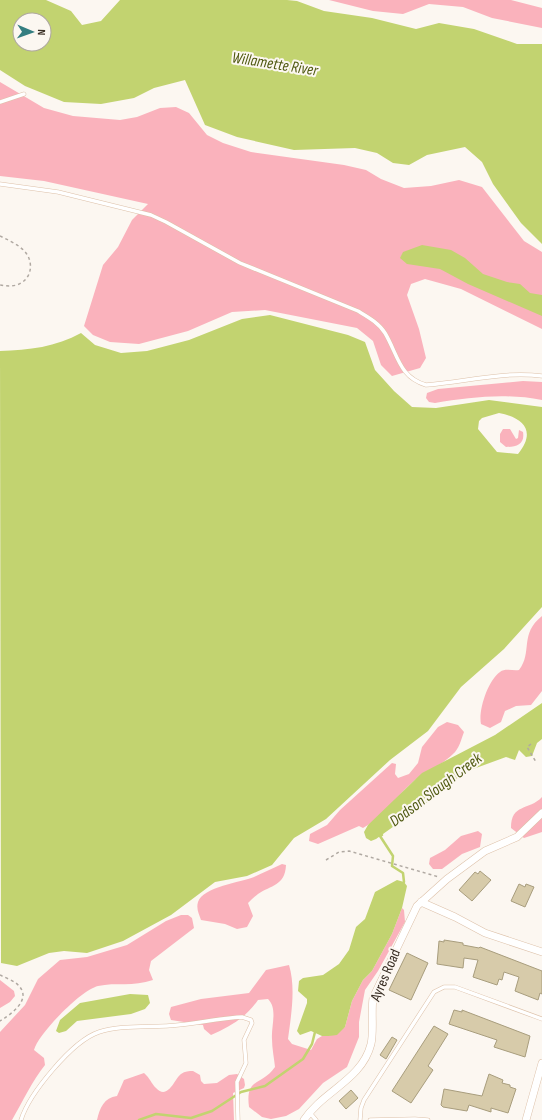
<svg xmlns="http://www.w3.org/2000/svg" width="542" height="1120" font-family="'Sofia Sans Condensed',sans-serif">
<rect width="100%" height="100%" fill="#fcf7f1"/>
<g fill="#fab2bc">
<polygon points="329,0 511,0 542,8 542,28 492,18 463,7 429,4 403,14 373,11"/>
<polygon points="0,82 44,108 73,116 120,120 137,117 160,108 176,107 189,113 207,135 223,143 251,152 344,165 366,170 381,179 404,188 431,186 459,180 482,187 524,241 542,252 542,329 461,289 425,279 411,284 407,295 419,329 426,358 420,368 392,376 381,365 373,341 357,328 265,310 232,312 188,331 139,344 110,342 93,335 84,326 103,265 118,247 132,220 148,204 44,181 0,176"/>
<path d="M523,381L542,382V400C506,393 471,397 435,403L429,402L426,398L427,393L438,389Z"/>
<path d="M503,429H510L516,439L518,438L519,430L523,432C525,444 517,447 506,447L500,442V434Z"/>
<path d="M542,616V691L531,705L516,706L505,711L501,722L490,728L481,724C478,711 488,680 500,672C505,668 513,671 519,670C533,652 519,634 542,616Z"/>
<path d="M447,722L458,725L464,732C461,740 459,749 453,754C442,765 427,771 415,780C397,795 384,817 363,828L359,826L318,844L309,841L310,834L327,825L340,810L392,763L396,764L395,774L398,778L409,774L418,763L422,747L438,727Z"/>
<path d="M542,797V832L524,838L511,828C511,803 529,811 542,797Z"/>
<polygon points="478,831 482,834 480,847 462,854 442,869 433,869 429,864 430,858 445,850 461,836"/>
<path d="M282,864L286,865C285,886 271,885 258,894C254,897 251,900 248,903L253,916L247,927L237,929L225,924L201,920C199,914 196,909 198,902C203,887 241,882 254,877C263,873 273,868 282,864Z"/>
<path d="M402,908L404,910L405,922L378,971L365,990L359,1022V1037L347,1067L323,1083L299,1109L286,1116L271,1119L262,1117L249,1107C245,1077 262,1086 275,1067C274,1058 272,1048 272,1039C271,1026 278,1009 268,999L258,1000C246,1017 230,1027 211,1035L204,1029L203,1025L171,1020L169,1014L171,1007L201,999L249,993L266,970L289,965C296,988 291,1016 288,1039L292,1044L311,1050L317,1039L322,1036H329L345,1027L352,1001L363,980L372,971L392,934Z"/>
<path d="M181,915H188L192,918L194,928L151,961L149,970L153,980C133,987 116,982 98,986C81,990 38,1034 34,1050L44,1058L45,1065C32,1081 23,1101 12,1120H0V1032L25,1005L38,979L60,960L87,957L127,945L166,921Z"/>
<polygon points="0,980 14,991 15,996 10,1002 0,1008"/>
<path d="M193,1071L200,1075L201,1081L204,1084L217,1083L229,1075L237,1074L244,1079L245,1085L244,1088L233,1093L234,1120H97C100,1107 104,1098 117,1096L124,1080L144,1073C150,1078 151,1083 156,1088C168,1101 175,1078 181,1074C185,1071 189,1071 193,1071Z"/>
</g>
<g fill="#c2d370" fill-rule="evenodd">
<path d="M0,0H46L71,11L82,25L101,21L120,0H287L297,1L324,11L372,18L416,29L439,23L474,29L517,44H542V244L521,223L493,184L482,162L465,147L427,155L409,165L393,163L377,153L355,148L294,150L237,137L205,125L185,80L154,88L134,98L101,104L64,102L25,86L0,70ZM20,20H44V44H20Z"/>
<polygon points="422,245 451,250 465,258 483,274 507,282 520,284 530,293 542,295 542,316 468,284 440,269 407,264 400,258 403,252"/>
<path d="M270,315L348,335L365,342L375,370L394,391L412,407L436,408L489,400L542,407V607L504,649L461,687L428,731L390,760L326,819L294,838L272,865L247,876L215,882L171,915L123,941L87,953L64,951L49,953L17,966L1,963L0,351C29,350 56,347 81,333L95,345L121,353L147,351L189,340L242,319ZM499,413C525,418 536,432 518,454L497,452L478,429L479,421L482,418Z"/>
<polygon points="542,703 542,739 537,743 532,756 526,757 519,750 515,760 506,757 465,772 425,804 376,839 371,841 366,838 364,832 368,825 422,773 495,735"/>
<polygon points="397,880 404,882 407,886 402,908 392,934 372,971 363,980 352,1001 345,1027 337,1035 329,1036 322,1036 311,1031 300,1035 297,1031 307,1003 307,999 298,991 299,981 303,978 323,975 339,964 349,950 356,927 365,919 375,892"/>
<polygon points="130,994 148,995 150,1003 145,1009 131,1014 77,1021 66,1031 59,1033 56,1031 60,1020 80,1003"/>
</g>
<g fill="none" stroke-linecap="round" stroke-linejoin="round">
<g stroke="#c2d370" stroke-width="2.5">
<polyline points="382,835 380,836 393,856 392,866 403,873 404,882"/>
<polyline points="139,1120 156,1114 191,1118 212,1111 241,1092 265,1086 303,1059 312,1044 315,1032"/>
</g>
</g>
<g fill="#d7cbaa" stroke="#a89d7d">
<polygon points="480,871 491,880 472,901 459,890 475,872 478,874"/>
<polygon points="519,884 525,887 526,884 534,887 525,907 511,901"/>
<polygon points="444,940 463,943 463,945 479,948 480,947 542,971 542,994 540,993 538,1000 515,991 519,977 504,972 502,980 499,979 497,985 473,977 478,960 464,958 463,968 437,964 439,941 444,942"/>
<polygon points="407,953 428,963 411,1000 389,990"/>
<polygon points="454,1010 462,1012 462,1010 530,1036 525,1057 494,1047 497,1040 449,1024"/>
<polygon points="434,1026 448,1034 428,1066 433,1070 411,1103 392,1091"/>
<polygon points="392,1037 397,1040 386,1059 380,1055"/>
<polygon points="489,1074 503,1080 502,1083 510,1085 510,1087 516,1089 508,1113 491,1108 491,1112 469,1105 467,1111 443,1107 441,1105 444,1089 482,1096"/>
<polygon points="351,1090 358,1098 346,1109 339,1101"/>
</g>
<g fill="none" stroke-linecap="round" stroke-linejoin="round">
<defs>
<g id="lane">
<polyline points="0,102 24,94"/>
<path d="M0,184L58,192L151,215L166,222L240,263L358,311C368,317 379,323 385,333C398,355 399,377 426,385C465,382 503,371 542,376"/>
<polyline points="310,1113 316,1120"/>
<path d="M21,1120C29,1094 72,1041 99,1032C122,1024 154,1028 178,1025C199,1023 220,1018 242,1017L251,1020L252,1023L244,1040L246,1063L237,1082L238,1120"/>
<polyline points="360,1120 361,1108 364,1100 434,992 444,987 455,987 542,1019"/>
<polyline points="370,1120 415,1119 428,1120"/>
</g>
<g id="street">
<polyline points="421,902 455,917 485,933 542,952"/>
<path d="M304,1120C323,1091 362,1080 371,1044C374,1031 371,1013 373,998L417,906L447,879L485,851L517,837L542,813"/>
<polyline points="526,1120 542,1063"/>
</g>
</defs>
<use href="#lane" stroke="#ddc1a9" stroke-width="4.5"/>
<use href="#street" stroke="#ddc1a9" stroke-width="8"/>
<g stroke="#b0a9a2" stroke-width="1.5" stroke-dasharray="3 3" stroke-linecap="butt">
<path d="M0,236C8,240 20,245 26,253C33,262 32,277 21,283C15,287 7,286 0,285"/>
<polyline points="531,744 527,747 536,762"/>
<polyline points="326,860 339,852 349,851 439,877"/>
<path d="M0,975C6,978 15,981 19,986C32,1000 10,1015 0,1021"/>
</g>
<use href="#lane" stroke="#fff" stroke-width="3.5"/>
<use href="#street" stroke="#fff" stroke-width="7"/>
</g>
<g text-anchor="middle" stroke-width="4" stroke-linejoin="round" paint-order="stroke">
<g font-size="15" fill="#3a2f25" stroke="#fcf7f1">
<text transform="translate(385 975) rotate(-67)" y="5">Ayres Road</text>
</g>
<g font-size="16" font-style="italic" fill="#505a12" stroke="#fcf7f1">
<text transform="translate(275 63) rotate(9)" y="6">Willamette River</text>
<text transform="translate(435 789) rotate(-37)" y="6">Dodson Slough Creek</text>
</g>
</g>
<g transform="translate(32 32) rotate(92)"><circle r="19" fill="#fcf7f1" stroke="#aea79f"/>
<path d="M0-3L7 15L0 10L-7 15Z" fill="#357e80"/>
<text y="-6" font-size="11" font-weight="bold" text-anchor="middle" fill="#3a2f25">N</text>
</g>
</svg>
